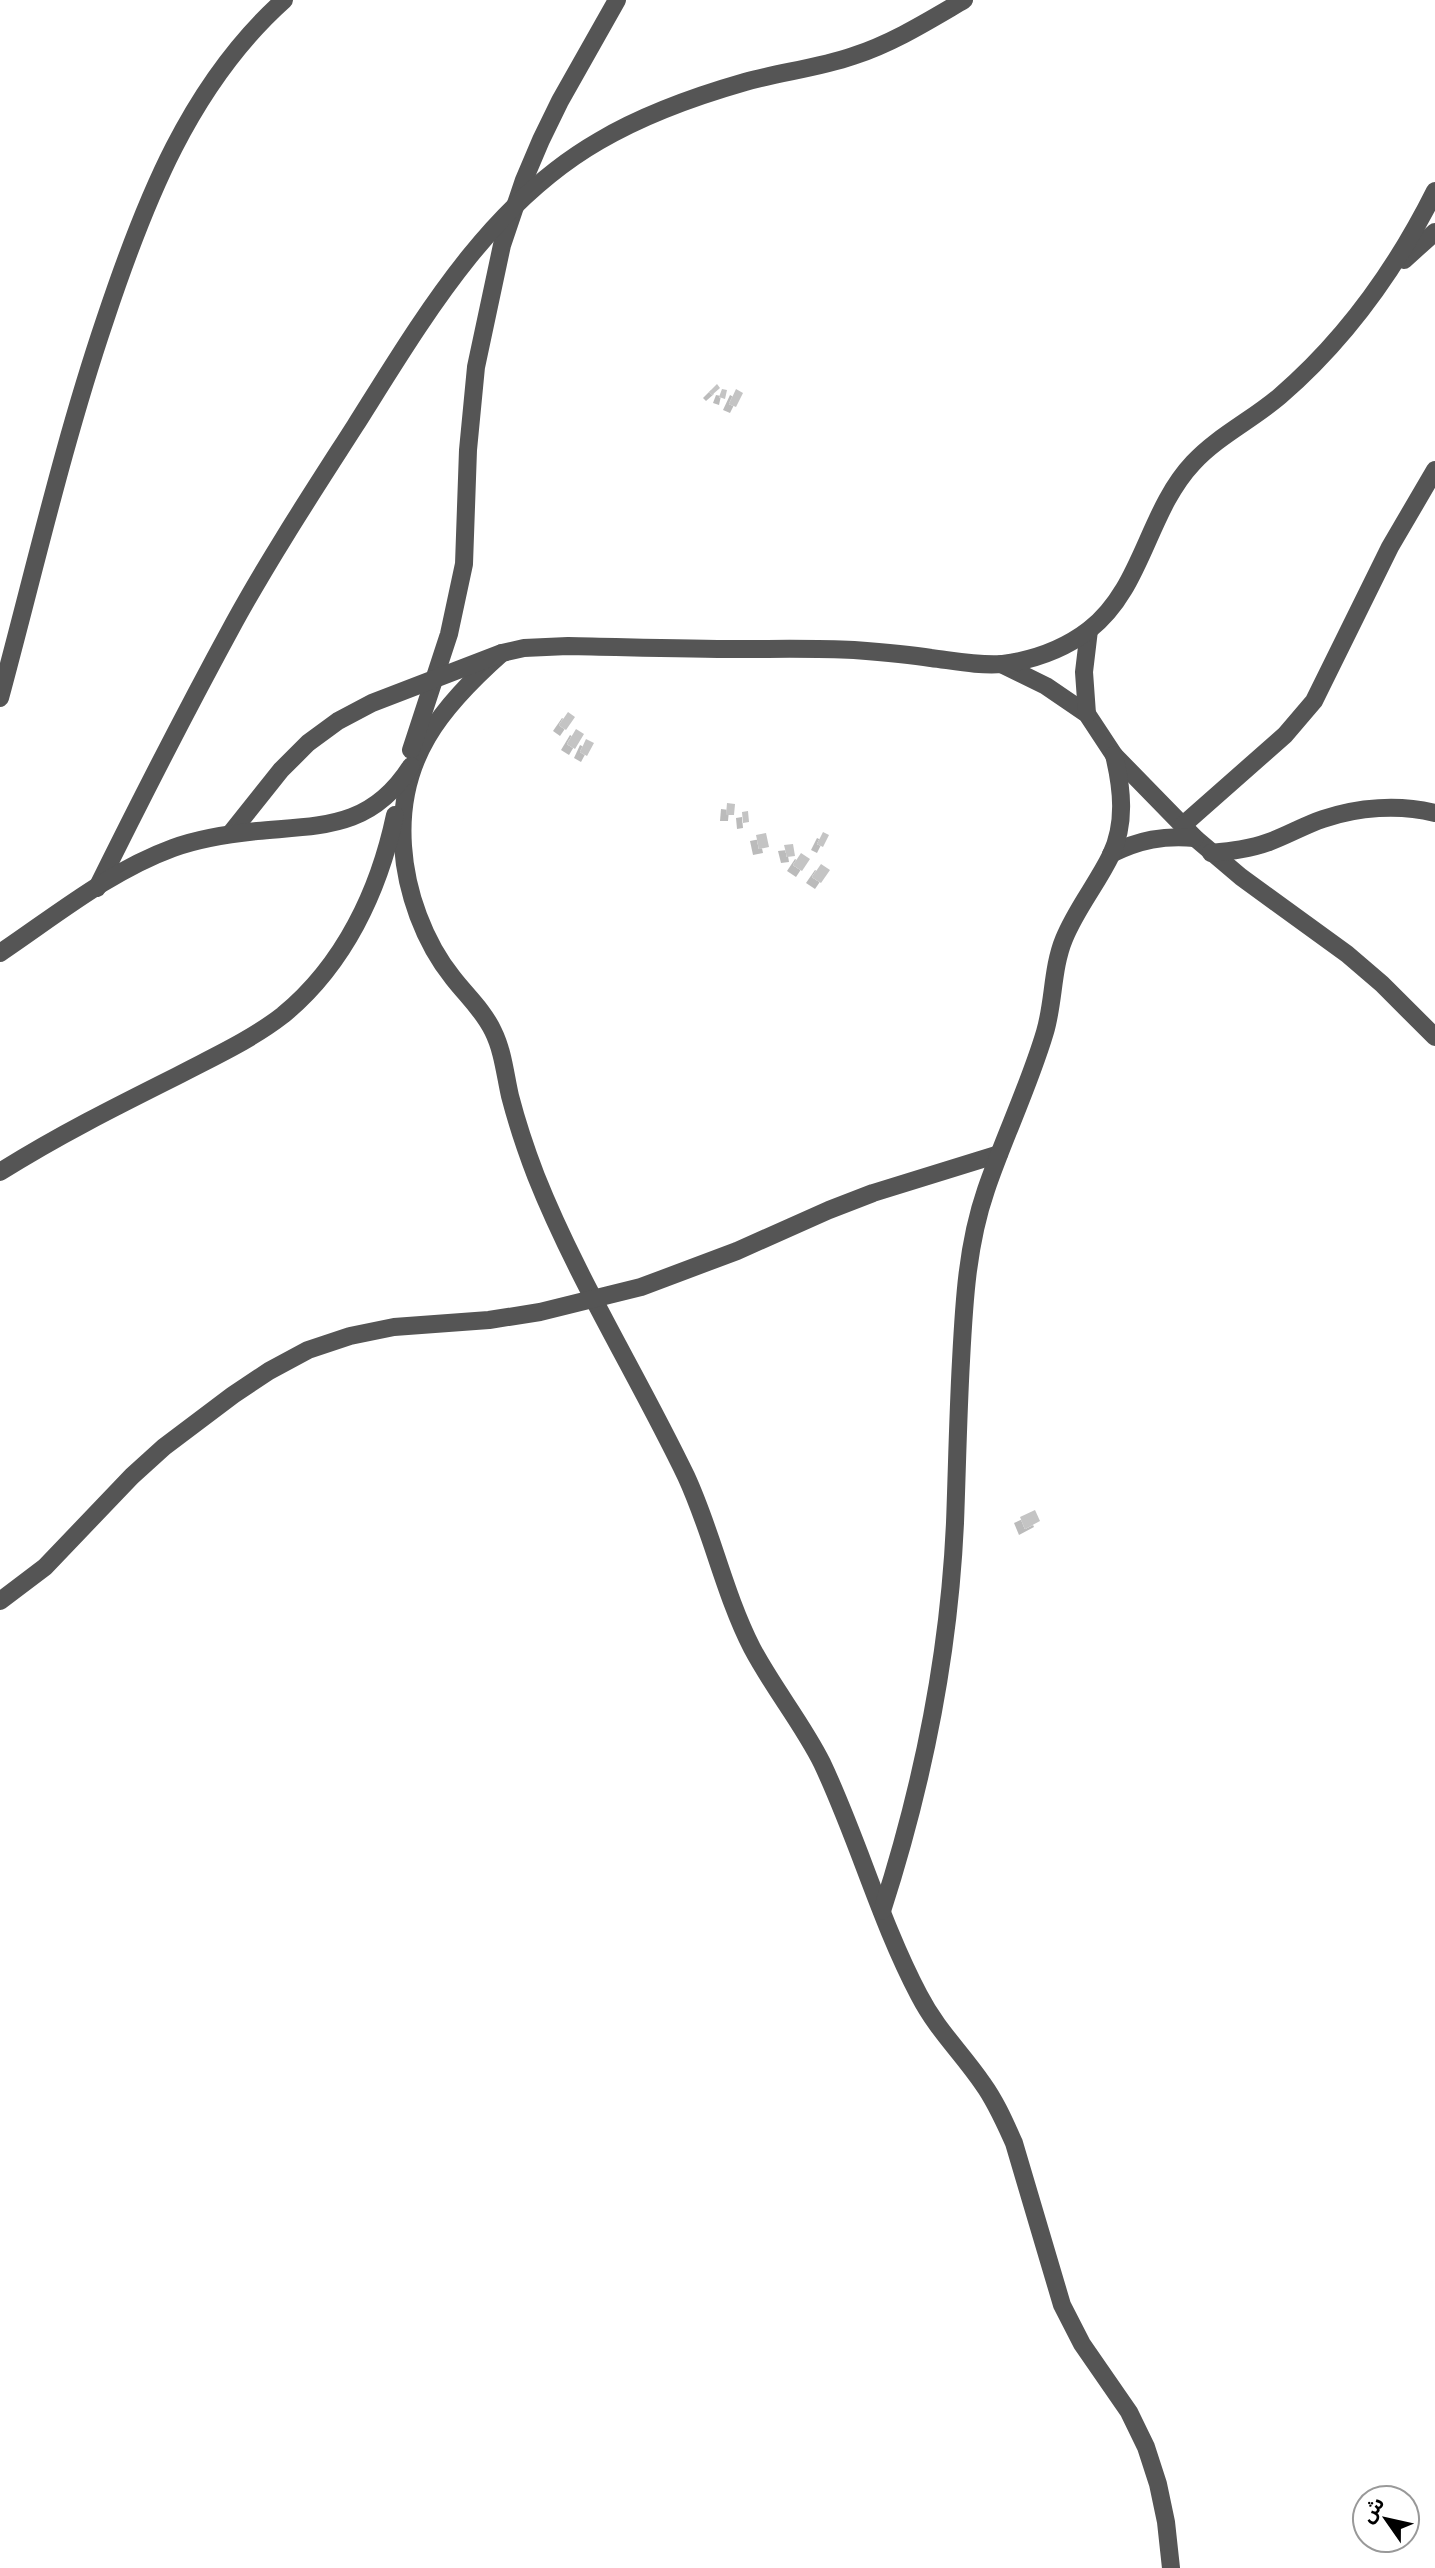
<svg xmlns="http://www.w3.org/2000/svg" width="1435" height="2568" font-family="Mulish,'Noto Sans Arabic',sans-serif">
<defs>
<filter id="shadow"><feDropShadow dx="-6" dy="6" stdDeviation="0" flood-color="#0004"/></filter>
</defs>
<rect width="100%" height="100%" fill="#fff"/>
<g fill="#c4c4c4" filter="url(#shadow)">
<polygon points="717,384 720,388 712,395 709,392"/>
<polygon points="722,389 727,390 725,399 719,397"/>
<polygon points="736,389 743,393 736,407 729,404"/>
<polygon points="568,712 575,717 566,730 559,725"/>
<polygon points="576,729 584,734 575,749 567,744"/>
<polygon points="586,739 594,743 587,756 580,752"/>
<polygon points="727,803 735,804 734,815 726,815"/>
<polygon points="748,811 749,822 743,823 742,812"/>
<polygon points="823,832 829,835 823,847 817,844"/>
<polygon points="766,833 769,847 759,849 756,835"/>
<polygon points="793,844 795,856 787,857 784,845"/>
<polygon points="801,853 810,859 802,871 793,865"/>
<polygon points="821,864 830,870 821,883 812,877"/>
<polygon points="1035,1510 1040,1521 1025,1529 1020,1517"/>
</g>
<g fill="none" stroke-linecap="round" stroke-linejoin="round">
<g stroke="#555" stroke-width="18">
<polyline points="1404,260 1435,232"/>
<path d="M502,653C441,707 397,759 403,846C406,892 424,942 453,978C467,996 483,1010 493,1031C503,1051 505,1074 510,1096C517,1123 526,1150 536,1176C577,1279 638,1376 686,1476C712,1532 724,1593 752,1648C773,1688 802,1723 822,1763C858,1839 880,1921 919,1995C937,2030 962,2053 983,2084C996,2102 1005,2123 1014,2143L1062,2305L1082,2344L1129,2412L1146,2447L1158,2484L1166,2522L1171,2568"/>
<polyline points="1001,664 1046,686 1087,714 1114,755 1195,838 1241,877 1347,954 1382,984 1435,1037"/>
<path d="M0,698C34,572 63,444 105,320C144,203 190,84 284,0"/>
<polyline points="1087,714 1084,672 1089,630"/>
<polyline points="411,750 449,634 464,564 468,450 476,367 502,245 524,180 541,140 560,101 617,0"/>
<polyline points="1183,825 1285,735 1314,701 1390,547 1435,470"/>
<path d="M230,834L281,770L308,743L338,721L372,703L502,653L524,648L568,646C625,647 682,649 739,649C777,649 816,648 854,650C880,652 906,654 931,658C955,661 979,666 1003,664C1033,660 1064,649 1089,630C1143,588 1147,512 1193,463C1218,436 1252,420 1280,396C1346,339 1396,269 1435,191"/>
<path d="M1211,853C1231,851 1250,849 1269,842C1288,835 1305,825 1323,819C1358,807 1399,804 1435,813"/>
<path d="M1111,854C1139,840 1164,835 1195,838"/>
<path d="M97,888C141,799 187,709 235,621C272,554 314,490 355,426C422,320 488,205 599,141C643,115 696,96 745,82C781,72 818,68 853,56C893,43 928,21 964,0"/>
<path d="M0,953C55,916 110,871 173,848C200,838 228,834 257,831C322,825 371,829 411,766"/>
<path d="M0,1172C57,1136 117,1106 177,1076C213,1057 251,1040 283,1015C344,965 379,891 395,815"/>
<polyline points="0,1601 45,1567 132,1476 164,1447 233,1395 269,1371 308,1350 350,1336 394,1327 489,1320 540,1312 641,1287 737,1251 829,1210 873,1193 999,1154"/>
<path d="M882,1911C923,1784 949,1656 955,1523C957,1469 958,1415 961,1361C964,1303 967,1245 986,1190C1004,1137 1029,1086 1045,1032C1054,1002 1052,968 1064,939C1076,909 1097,884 1111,855C1126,823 1122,788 1114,755"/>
</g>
</g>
<g transform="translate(1386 2519) rotate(304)"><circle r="33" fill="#ffffff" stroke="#999999" stroke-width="2"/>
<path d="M0-5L12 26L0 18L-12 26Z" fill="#000000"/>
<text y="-10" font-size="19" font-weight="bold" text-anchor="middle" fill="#000000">ش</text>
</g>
</svg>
